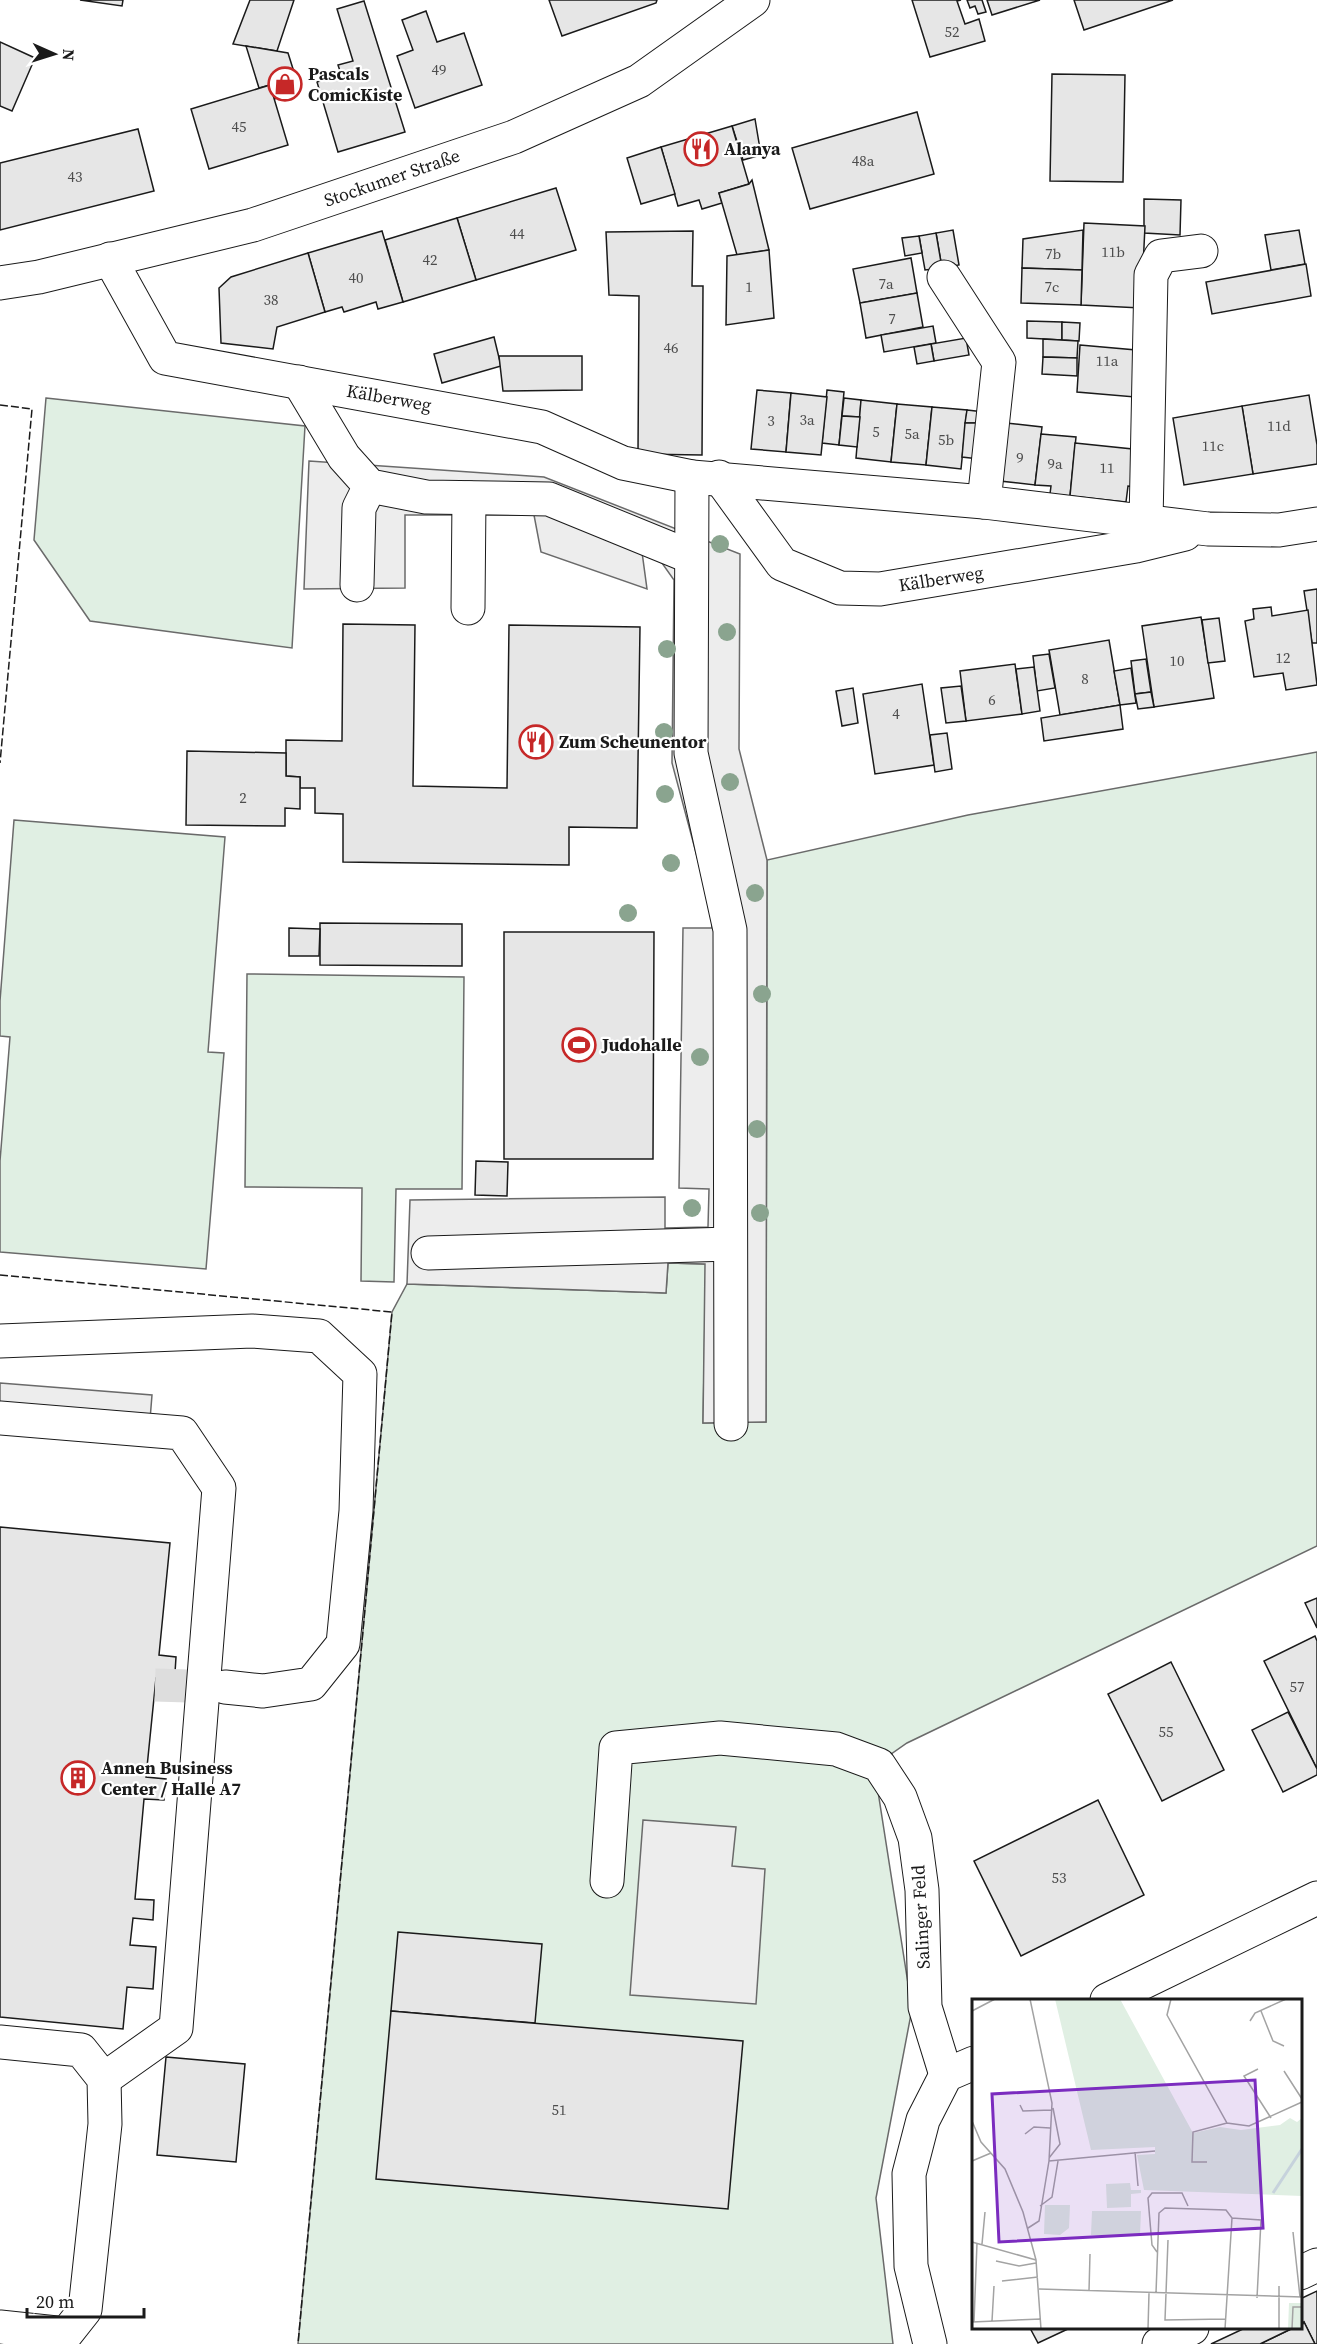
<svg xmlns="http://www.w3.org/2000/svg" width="1317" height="2344" font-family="'Source Serif 4',serif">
<rect width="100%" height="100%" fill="#fff"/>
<g fill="#e0efe3" stroke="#6a6a6a" stroke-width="1.5">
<polygon points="46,398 305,426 292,648 90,621 34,540"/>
<polygon points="1317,752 1317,1546 907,1743 874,1766 912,2009 876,2198 893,2344 298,2344 392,1312 407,1284 666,1293 668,1263 706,1264 703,1423 766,1422 767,860 968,815"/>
<polygon points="14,820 225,837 208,1052 224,1053 206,1269 0,1252 0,1161 10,1037 0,1036 0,1001"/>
<polygon points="247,974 464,977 462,1189 396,1189 394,1282 361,1281 362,1188 245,1187"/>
</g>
<g fill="#ededed" stroke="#6a6a6a" stroke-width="1.5">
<polygon points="309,461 544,477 740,554 739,749 767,860 766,1422 703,1423 705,1264 668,1263 666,1293 407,1284 410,1200 665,1197 665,1228 708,1227 709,1189 679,1188 683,928 712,928 711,909 672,763 674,580 662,563 642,552 647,589 541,552 534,515 405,515 405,588 304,589"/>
<polygon points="0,1383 152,1395 149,1432 0,1419"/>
<polygon points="643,1820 736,1827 732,1866 765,1869 756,2004 630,1995"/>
</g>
<g fill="#e6e6e6" stroke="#1a1a1a" stroke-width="1.5">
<polygon points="80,0 123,0 122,6"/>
<polygon points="250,0 294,0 277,51 233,44"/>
<polygon points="549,0 657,0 656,3 562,36"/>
<polygon points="912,0 961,0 957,1 965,24 979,19 985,41 930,57"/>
<polygon points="967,0 982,0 986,12 978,14 975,6 970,8"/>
<polygon points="987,0 1040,0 992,15"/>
<polygon points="1074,0 1173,0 1084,30"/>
<polygon points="364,1 405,132 338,152 317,82 341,74 338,65 353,61 337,9"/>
<polygon points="426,11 437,42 464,33 482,85 415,108 397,56 413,50 402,20"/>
<polygon points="0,42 35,58 12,111 0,106"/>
<polygon points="246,46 288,53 300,91 274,99 270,85 259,88"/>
<polygon points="1052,74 1125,75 1123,182 1050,181"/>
<polygon points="270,85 288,145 209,169 191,109"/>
<polygon points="917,112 934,174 810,209 792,148"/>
<polygon points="755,119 761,155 743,160 732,126"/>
<polygon points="732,126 749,184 719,193 722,203 702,209 699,200 678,206 661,147"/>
<polygon points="138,129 154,191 0,230 0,163"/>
<polygon points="661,147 675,194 641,204 627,158"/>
<polygon points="752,180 769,250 737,255 719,193 749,184"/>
<polygon points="556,188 576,250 476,280 457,218"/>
<polygon points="1144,199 1181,200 1180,235 1144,233"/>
<polygon points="457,218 476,280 403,302 385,240"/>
<polygon points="1084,223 1145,226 1141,308 1081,305"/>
<polygon points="953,230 959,265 942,268 936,233"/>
<polygon points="1083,230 1082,270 1022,268 1023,239"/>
<polygon points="1299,230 1305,264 1271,270 1265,235"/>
<polygon points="382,231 403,302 378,309 376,302 344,312 342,307 325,312 308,253"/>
<polygon points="693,231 692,286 703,286 702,455 638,454 639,296 609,295 606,232"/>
<polygon points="936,233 942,268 925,270 919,236"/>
<polygon points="919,236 922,253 905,256 902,238"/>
<polygon points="769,250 774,318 726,325 727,256"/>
<polygon points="308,253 325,312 277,327 273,349 221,343 219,288 231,277"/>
<polygon points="911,258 917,293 860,303 853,269"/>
<polygon points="1306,264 1311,296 1212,314 1206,282"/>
<polygon points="1022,268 1082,270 1081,305 1021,303"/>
<polygon points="917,293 923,327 866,338 860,303"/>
<polygon points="1027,321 1062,322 1062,340 1027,338"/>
<polygon points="1062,322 1080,323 1079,341 1062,340"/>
<polygon points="933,326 936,343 884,352 881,335"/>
<polygon points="494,337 501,366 442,383 434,354"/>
<polygon points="966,338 969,355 934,361 931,344"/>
<polygon points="1043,339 1078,341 1077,358 1043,357"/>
<polygon points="931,344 934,361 917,364 914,347"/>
<polygon points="1080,345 1136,350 1135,397 1077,392"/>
<polygon points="499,356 582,356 582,390 503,391"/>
<polygon points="1043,357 1077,358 1077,376 1042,374"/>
<polygon points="757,390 791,393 786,452 751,449"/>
<polygon points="827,390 844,392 839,445 822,443"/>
<polygon points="791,393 827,397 821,455 786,452"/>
<polygon points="1309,395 1317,445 1317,464 1253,474 1242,406"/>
<polygon points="844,398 861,400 860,417 842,416"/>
<polygon points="861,400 897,404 891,462 856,458"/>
<polygon points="897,404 932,407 926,465 891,462"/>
<polygon points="1242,406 1253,474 1184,485 1173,418"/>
<polygon points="932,407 967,410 961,469 926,465"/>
<polygon points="967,410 984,412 982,423 965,423"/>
<polygon points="842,416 860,417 857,447 839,445"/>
<polygon points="965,423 982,423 979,459 962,457"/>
<polygon points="1006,423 1042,427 1035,485 1000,481"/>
<polygon points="1041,434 1076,437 1070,496 1050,494 1051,486 1035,485"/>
<polygon points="1075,443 1142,450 1138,487 1128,486 1126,502 1070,496"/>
<polygon points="1317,589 1317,643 1312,643 1304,591"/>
<polygon points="1271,607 1272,616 1308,610 1317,685 1286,690 1283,673 1254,677 1245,621 1254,619 1253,609"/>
<polygon points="1201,617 1214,698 1154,707 1142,626"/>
<polygon points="1219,618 1225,661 1208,663 1202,620"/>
<polygon points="343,624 415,625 413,786 507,788 509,625 640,627 637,828 569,827 569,865 343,862 343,814 315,813 315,788 300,788 300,777 286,776 286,740 342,741"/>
<polygon points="1109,640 1120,705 1060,715 1049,650"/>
<polygon points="1049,654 1055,688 1037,691 1033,656"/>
<polygon points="1146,659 1151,692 1135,694 1131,661"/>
<polygon points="1015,664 1022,714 966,721 960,671"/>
<polygon points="1034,667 1040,711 1022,714 1016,669"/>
<polygon points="1131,668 1136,703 1120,705 1114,671"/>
<polygon points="922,684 934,765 875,774 863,694"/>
<polygon points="961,686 966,721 946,723 941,688"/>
<polygon points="853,688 858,723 842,726 836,691"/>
<polygon points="1151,692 1154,707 1138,709 1135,694"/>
<polygon points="1120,705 1123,729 1044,741 1041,718"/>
<polygon points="947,733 952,769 935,772 930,735"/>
<polygon points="187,751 286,753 286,776 300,777 300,809 285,808 285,826 186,825"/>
<polygon points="320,923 462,924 462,966 320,965"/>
<polygon points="289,928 320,929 319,956 289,956"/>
<polygon points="504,932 654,932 653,1159 504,1159"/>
<polygon points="476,1161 508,1162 507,1196 475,1195"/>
<polygon points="0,1527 170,1543 159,1655 176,1657 175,1673 170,1679 156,1678 146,1777 166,1779 164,1800 144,1799 135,1899 154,1900 153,1920 133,1918 130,1945 156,1947 153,1989 127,1987 123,2029 0,2017"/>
<polygon points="1317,1598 1317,1628 1305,1603"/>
<polygon points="1315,1636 1317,1641 1317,1769 1264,1661"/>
<polygon points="1171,1662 1224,1770 1162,1801 1108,1694"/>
<polygon points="1288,1712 1317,1769 1317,1775 1283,1792 1252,1730"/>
<polygon points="1098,1800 1144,1895 1021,1956 974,1861"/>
<polygon points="398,1932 542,1944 535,2023 391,2011"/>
<polygon points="391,2011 743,2041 728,2209 376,2179"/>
<polygon points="166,2057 245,2064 236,2162 157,2155"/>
<polygon points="1317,2291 1317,2344 1315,2344 1304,2322 1300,2324 1300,2299"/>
<polygon points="1304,2322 1315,2344 1260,2344 1293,2328 1300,2328"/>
<polygon points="1030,2328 1070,2328 1038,2343"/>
<polygon points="1245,2328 1293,2328 1260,2344 1211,2344"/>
</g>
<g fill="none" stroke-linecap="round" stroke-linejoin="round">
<polyline stroke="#ddd" stroke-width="33" stroke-dasharray="33 16" stroke-linecap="butt" points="155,1685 225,1687"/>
<defs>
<g id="minor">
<polyline points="110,259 165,358 542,427 623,463 692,477 984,502 1208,529 1279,530 1317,524"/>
<polyline points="944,277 999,362 984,502"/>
<polyline points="0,283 39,277 253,225 514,137 639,81 753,0"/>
<polyline points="299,382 344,457 370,486 426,497 549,499 691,557"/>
<polyline points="692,477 691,753 730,930 731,1424"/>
<polyline points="719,477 782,564 840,588 880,589 1136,546 1185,534"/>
<polyline points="1146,522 1151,275 1161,256 1201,251"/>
<polyline points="357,585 359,508 370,486"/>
<polyline points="468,608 469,498"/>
<polyline points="428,1253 730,1244"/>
<polyline points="0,1341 252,1331 319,1336 360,1374 356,1511 343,1644 311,1684 263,1691 225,1687"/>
<polyline points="0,1418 182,1433 219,1488 176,2028 104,2079"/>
<polyline points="607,1881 616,1748 720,1738 836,1749 879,1765 900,1797 915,1838 922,1890 925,2007 946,2075"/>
<polyline points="1107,2000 1317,1898"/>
<polyline points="0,2042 81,2050 104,2079 105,2124 85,2310 66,2334 0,2327"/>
<polyline points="1300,2273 1317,2265"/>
<polyline points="930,2344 911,2266 909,2174 923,2120 946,2075 974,2063"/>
<polyline points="1159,2344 1192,2328"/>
</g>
</defs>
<use href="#minor" stroke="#1a1a1a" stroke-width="35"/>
<use href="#minor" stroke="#fff" stroke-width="33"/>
<g stroke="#1a1a1a" stroke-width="1.5" stroke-dasharray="8 3" stroke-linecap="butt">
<polyline points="0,405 32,409 0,763"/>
<polyline points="0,1275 392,1312 298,2344"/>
</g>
</g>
<g fill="#8aa48f">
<circle cx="720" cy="544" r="9"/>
<circle cx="727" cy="632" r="9"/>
<circle cx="667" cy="649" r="9"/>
<circle cx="664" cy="732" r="9"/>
<circle cx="730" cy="782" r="9"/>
<circle cx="665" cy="794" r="9"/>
<circle cx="671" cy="863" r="9"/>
<circle cx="755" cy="893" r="9"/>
<circle cx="628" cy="913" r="9"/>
<circle cx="762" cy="994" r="9"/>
<circle cx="700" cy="1057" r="9"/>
<circle cx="757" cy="1129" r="9"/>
<circle cx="692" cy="1208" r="9"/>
<circle cx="760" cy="1213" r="9"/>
</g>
<defs>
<symbol id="shop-ring" viewBox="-11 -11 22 22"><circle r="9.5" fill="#fff" stroke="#c62828" stroke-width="1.5"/><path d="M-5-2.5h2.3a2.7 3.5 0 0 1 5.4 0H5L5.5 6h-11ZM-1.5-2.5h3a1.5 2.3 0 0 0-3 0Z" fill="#c62828"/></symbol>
<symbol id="restaurant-ring" viewBox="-11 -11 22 22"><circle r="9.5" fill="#fff" stroke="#c62828" stroke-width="1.5"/><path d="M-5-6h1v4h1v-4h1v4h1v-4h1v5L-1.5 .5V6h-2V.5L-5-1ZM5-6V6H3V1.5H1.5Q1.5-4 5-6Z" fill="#c62828"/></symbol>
<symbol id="stadium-ring" viewBox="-11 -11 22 22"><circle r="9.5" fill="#fff" stroke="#c62828" stroke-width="1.5"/><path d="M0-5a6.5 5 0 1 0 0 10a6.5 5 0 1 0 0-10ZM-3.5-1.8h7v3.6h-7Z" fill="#c62828"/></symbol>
<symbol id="building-ring" viewBox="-11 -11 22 22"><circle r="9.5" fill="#fff" stroke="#c62828" stroke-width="1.5"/><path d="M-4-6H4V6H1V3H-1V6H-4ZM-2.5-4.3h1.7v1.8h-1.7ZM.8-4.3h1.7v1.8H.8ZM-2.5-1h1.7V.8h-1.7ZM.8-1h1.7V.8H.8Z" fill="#c62828"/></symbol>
</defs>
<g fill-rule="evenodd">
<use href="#shop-ring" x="266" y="65" width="38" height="38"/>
<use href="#restaurant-ring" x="682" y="130" width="38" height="38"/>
<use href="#restaurant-ring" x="517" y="723" width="38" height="38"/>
<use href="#stadium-ring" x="560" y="1026" width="38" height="38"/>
<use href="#building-ring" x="59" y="1759" width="38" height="38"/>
</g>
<g text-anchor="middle" stroke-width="4.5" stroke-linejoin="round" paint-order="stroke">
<g font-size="15" fill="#4d4d4d">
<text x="952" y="37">52</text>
<text x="439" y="75">49</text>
<text x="239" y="132">45</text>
<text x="863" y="166">48a</text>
<text x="75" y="182">43</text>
<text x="517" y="239">44</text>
<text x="1113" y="257">11b</text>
<text x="1053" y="259">7b</text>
<text x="430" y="265">42</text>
<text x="356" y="283">40</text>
<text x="886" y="289">7a</text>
<text x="749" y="292">1</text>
<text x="1052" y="292">7c</text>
<text x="271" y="305">38</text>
<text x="892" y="324">7</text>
<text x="671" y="353">46</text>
<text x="1107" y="366">11a</text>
<text x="807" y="425">3a</text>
<text x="771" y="426">3</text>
<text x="1279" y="431">11d</text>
<text x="876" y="437">5</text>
<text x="912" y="439">5a</text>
<text x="946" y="445">5b</text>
<text x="1213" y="451">11c</text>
<text x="1020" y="463">9</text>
<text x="1055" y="469">9a</text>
<text x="1107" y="473">11</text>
<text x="1283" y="663">12</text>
<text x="1177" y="666">10</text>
<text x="1085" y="684">8</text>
<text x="992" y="705">6</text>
<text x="896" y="719">4</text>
<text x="243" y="803">2</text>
<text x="1297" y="1692">57</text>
<text x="1166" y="1737">55</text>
<text x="1059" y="1883">53</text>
<text x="559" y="2115">51</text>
</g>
<g font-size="18" font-weight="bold" fill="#1a1a1a" stroke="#fff" text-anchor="start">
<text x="308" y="80">Pascals<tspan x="308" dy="21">ComicKiste</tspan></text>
<text x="724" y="155">Alanya</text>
<text x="559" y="748">Zum Scheunentor</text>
<text x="602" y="1051">Judohalle</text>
<text x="101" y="1774">Annen Business<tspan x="101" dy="21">Center / Halle A7</tspan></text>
</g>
<g font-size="18" fill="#1a1a1a" stroke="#fff">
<text transform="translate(392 178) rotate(-19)" y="6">Stockumer Straße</text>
<text transform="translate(389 398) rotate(10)" y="6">Kälberweg</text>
<text transform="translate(941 579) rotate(-9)" y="6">Kälberweg</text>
<text transform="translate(921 1917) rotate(-93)" y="6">Salinger Feld</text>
</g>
</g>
<g transform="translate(972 1999)">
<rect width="330" height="330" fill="#fff"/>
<path d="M83,0H148L221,134L248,128L269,131L308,126L318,119L325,123L330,119V197L172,191L165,156L183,155V148L119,151ZM158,184L159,191H169V194L159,195V208L135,209L134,185ZM73,206H98L97,229L88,236L72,235ZM120,212H169L168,236H119ZM317,304H330V330H316Z" fill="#e0efe3"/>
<path fill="none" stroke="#c6d2dc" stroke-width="3" d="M301,194L330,150"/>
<path fill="none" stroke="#a3a3a3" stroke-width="1.5" d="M199,0L195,16L255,124L277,127L330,103M0,12L23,0M289,12L301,42L312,47M278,22L283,14L314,0M286,70L272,77L299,119M312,72L330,100M48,106L51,112L79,111M0,122L9,143L33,170L51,213L64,261L69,330M53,135L62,128L78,129M163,153L166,187M77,159L88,145L81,109M0,162L19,154M77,162L183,152M235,163H220L221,133L255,124M68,207L80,198L86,162M56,229L67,222L77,162L80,104L58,0M321,233L328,298M196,241L193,321L253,320M0,243L64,261M10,245L13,213M185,253L180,246L176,199L180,194H210L216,207M24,262L47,267L64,264M30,282L66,278M67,290L330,298M117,292L118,255M184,294L187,214L193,209L254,211L260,219M20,322L22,287M0,323L69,320M2,323L5,244M176,330L177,294M253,330L260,219L289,221L285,299M307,330V287M320,330L321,308H330"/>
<path fill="#7b2cbf" fill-opacity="0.15" stroke="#7b2cbf" stroke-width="3" d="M283,81L291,229L27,243L20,95Z"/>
<rect width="330" height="330" fill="none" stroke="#1a1a1a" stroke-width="3"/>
</g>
<g transform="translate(54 54) rotate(93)" stroke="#ffffff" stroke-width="4.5" paint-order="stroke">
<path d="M0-4.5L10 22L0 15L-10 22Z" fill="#1a1a1a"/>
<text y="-9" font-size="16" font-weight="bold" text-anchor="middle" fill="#1a1a1a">N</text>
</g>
<path d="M27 2308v9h117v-9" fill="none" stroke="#1a1a1a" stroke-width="3"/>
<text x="36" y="2308" font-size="18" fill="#1a1a1a" stroke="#ffffff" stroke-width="4.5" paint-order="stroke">20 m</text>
</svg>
